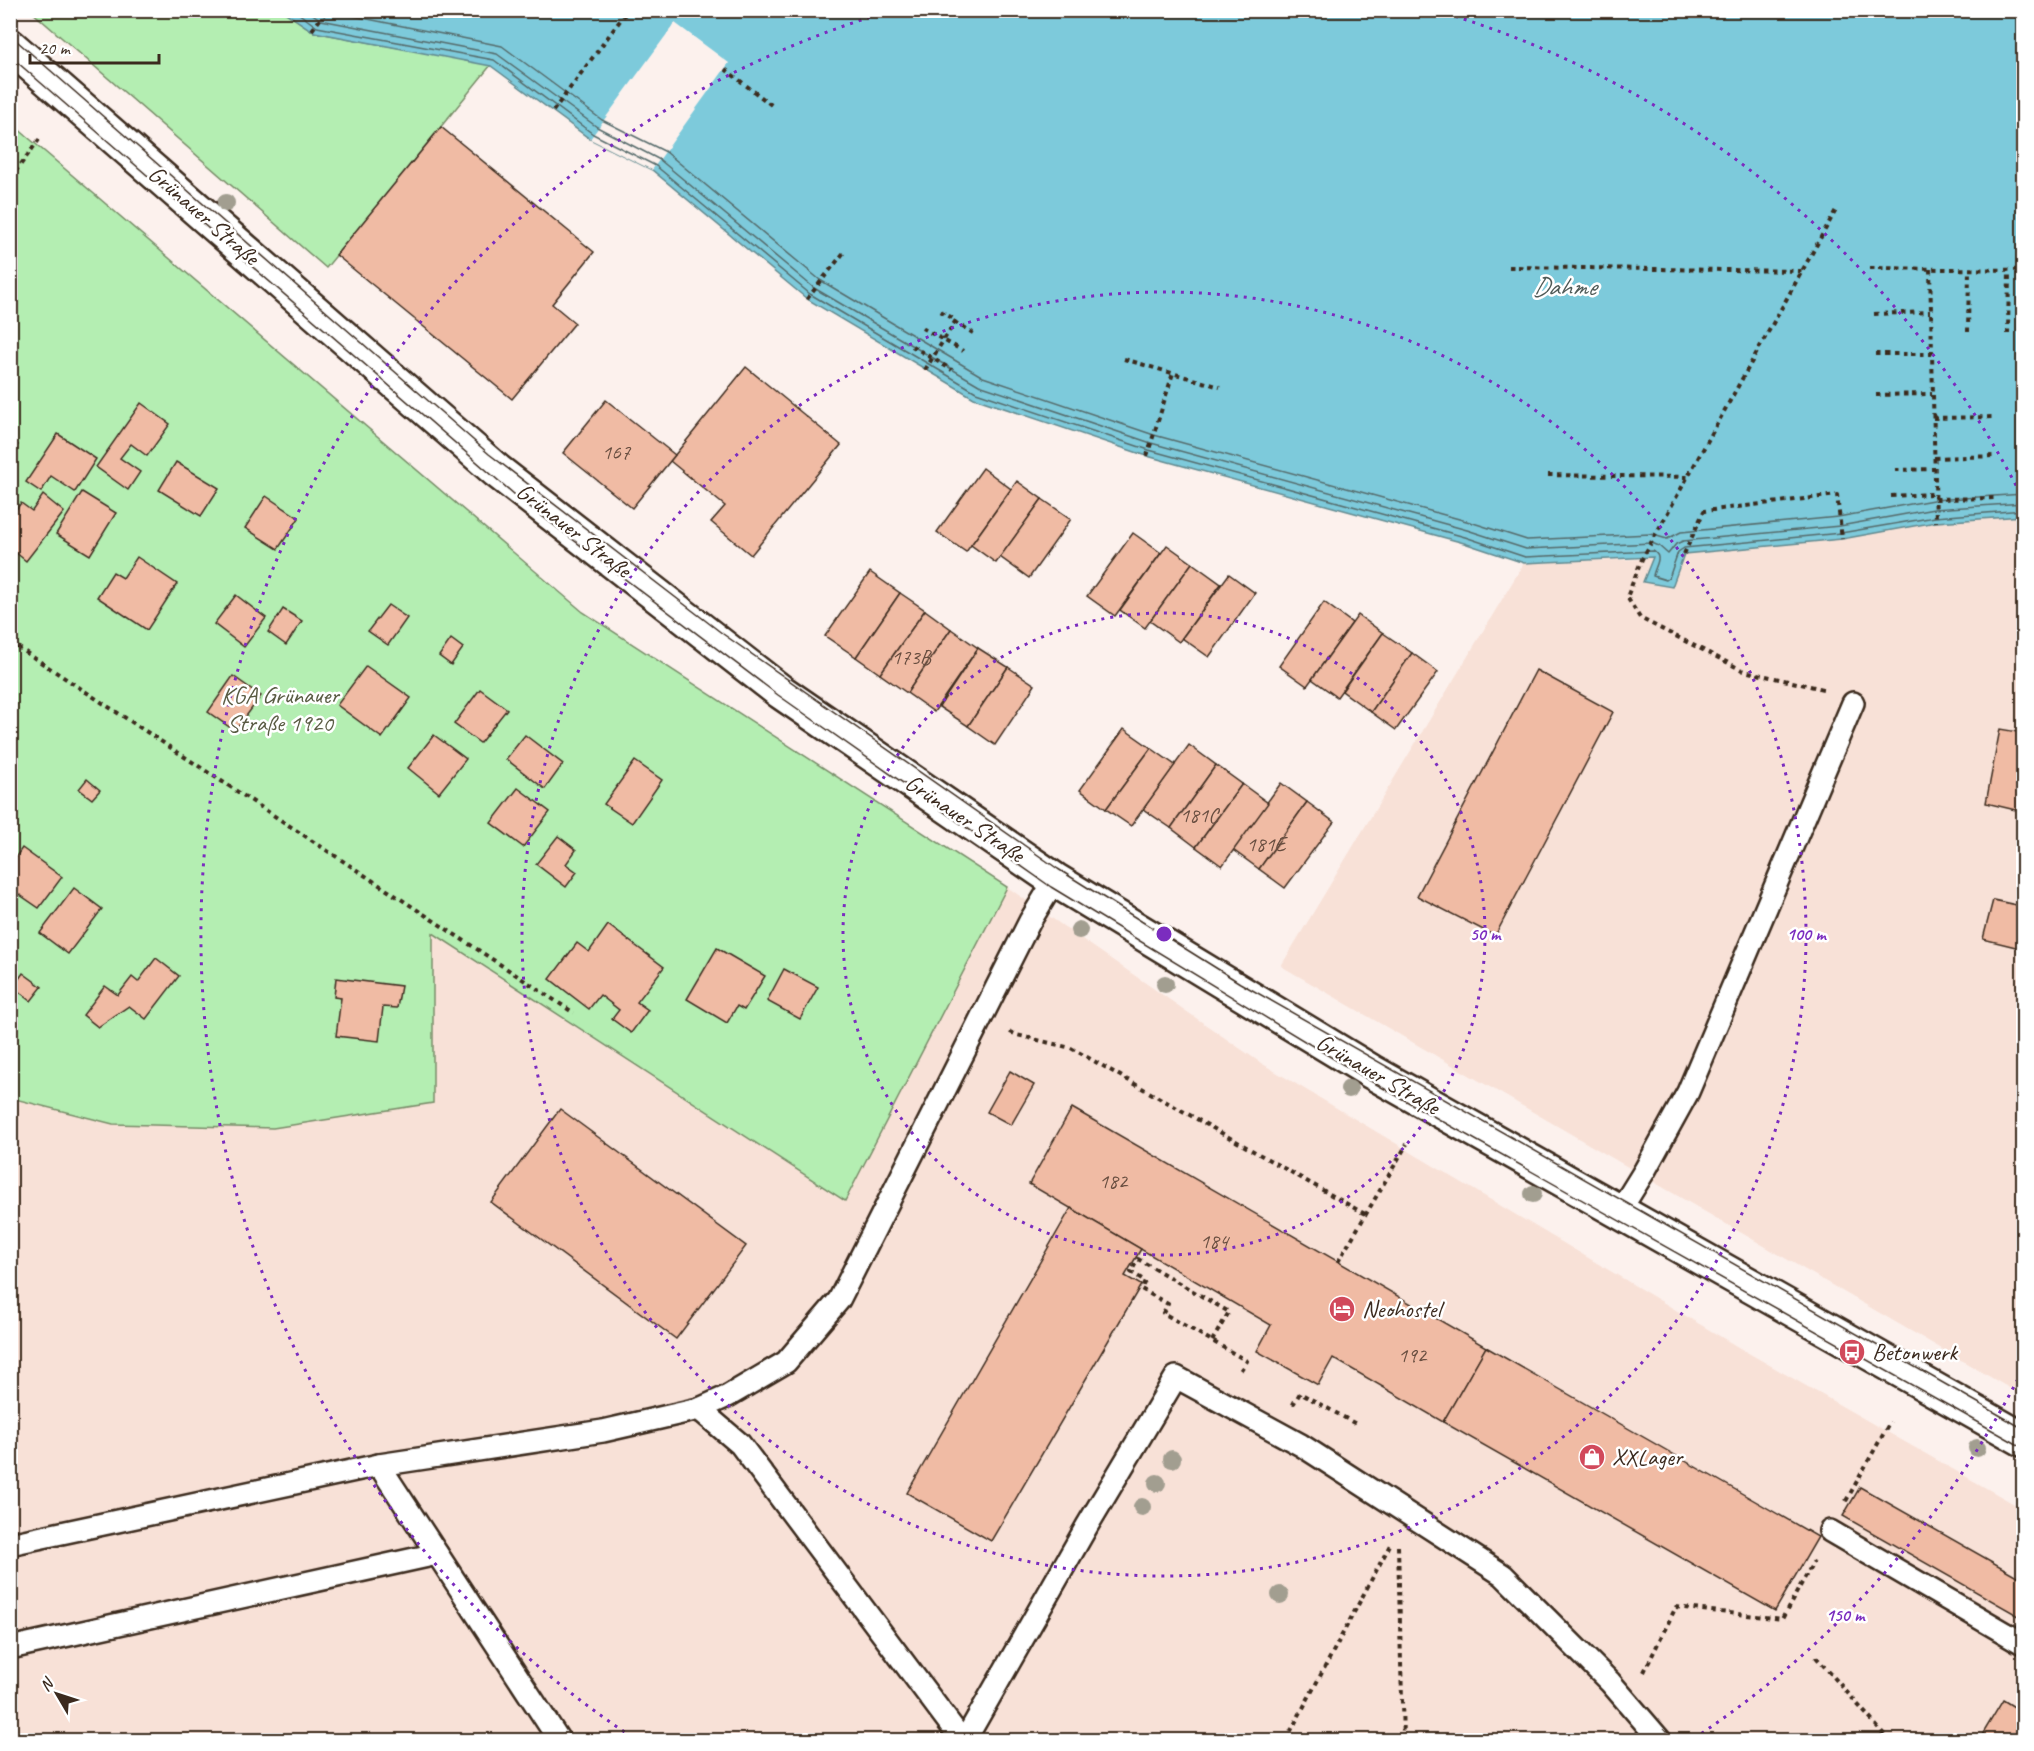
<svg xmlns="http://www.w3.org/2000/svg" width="2034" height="1751" font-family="Caveat,sans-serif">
<rect width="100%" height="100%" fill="#fcf1ed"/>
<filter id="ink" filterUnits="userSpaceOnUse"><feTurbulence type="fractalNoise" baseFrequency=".0167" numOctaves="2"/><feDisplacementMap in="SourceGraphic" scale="12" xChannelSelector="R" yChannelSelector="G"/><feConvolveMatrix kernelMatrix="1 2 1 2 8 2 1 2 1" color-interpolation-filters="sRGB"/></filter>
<g filter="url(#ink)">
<g fill="#f8e1d7">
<polygon points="2023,516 2023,1396 1281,966 1524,563 1642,559 1654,556 1643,582 1672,587 1684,554 1842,539 1936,522"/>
<polygon points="1007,887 1261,1063 1743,1350 2023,1509 2023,1740 11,1740 10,1098 113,1124 432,933 845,1201"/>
</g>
<g fill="#b4eeb2" stroke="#788c68" stroke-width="1.5">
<polygon points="31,11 283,11 314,32 491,65 326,268"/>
<polygon points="10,122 583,612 1007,887 845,1201 433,933 433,1103 273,1128 113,1124 11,1098"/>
</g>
<polygon fill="#7dcadb" stroke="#638a8f" stroke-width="1.5" points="283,11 2023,11 2023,516 1936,522 1842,539 1684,554 1672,587 1643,582 1653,557 1524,563 1464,543 1147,456 974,398 807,299 652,170 590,139 491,66 314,32"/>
<polygon fill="#fcf1ed" points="675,23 729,63 652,170 590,139"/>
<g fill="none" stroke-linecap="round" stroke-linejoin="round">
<g stroke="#556a6a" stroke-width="1.5">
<path d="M294,10L317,27L494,60L593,134L656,166L810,294L976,392L1149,450L1465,537L1525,557L1653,551C1664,557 1654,567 1653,576L1666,580L1669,578L1678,552L1684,548L1841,533L1935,517L2024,510"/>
<polyline points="307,10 321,20 497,54 597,127 660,160 814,288 979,385 1151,443 1467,530 1526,549 1652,543 1659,546 1668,554 1676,544 1683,541 1840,526 1934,509 2024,503"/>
<polyline points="323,10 502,46 602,120 666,152 820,280 983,377 1154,435 1470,522 1527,540 1650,534 1667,539 1681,532 1838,517 1933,500 2024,494"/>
</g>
</g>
<g fill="#f0bba4" stroke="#3b2a1e" stroke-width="1.5">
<polygon points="441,127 594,252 552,304 575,323 512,399 336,255"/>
<polygon points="746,367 841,445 751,555 711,522 725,506 670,461"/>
<polygon points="606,400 675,455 632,508 563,453"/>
<polygon points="141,403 170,424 147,456 131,444 120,458 140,472 128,490 96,467"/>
<polygon points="58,434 96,459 75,492 51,476 41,492 26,482"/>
<polygon points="10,439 18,445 10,455"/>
<polygon points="176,462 219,488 201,516 159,490"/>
<polygon points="983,468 1011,489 966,552 937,532"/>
<polygon points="1017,481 1042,499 996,563 971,545"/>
<polygon points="82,492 116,513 90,555 56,534"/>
<polygon points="43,495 64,512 26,561 10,548 10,517 21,503 32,511"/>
<polygon points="266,496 299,518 278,549 245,528"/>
<polygon points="1042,499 1071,519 1029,578 1000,557"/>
<polygon points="1133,533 1161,553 1115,616 1087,596"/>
<polygon points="1167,545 1192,563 1145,628 1120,610"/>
<polygon points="137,557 177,584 147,630 97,597 113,572 123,578"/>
<polygon points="1192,563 1221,584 1179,642 1150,621"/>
<polygon points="870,572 900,593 856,657 825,636"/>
<polygon points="1229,574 1255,593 1209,657 1182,638"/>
<polygon points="900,593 925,610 880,674 856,657"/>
<polygon points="236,595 266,618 244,647 214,624"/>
<polygon points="1324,602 1352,623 1307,686 1279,666"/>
<polygon points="388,605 407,618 388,645 368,631"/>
<polygon points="283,609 302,621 286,645 268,632"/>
<polygon points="925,610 951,629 907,693 880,674"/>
<polygon points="1358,615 1383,633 1337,697 1312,679"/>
<polygon points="951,629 978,648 934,712 907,693"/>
<polygon points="1383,633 1412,653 1371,712 1342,691"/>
<polygon points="451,639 463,648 451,665 439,656"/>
<polygon points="978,648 1008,667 968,726 939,707"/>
<polygon points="1412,653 1438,672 1396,730 1371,712"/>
<polygon points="366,666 411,698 382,738 337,705"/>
<polygon points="1008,667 1035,685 995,745 968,726"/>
<polygon points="1536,670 1613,712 1495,936 1417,896"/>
<polygon points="233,676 261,696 235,731 208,712"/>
<polygon points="480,689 507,709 480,743 454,724"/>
<polygon points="2024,700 2024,812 1986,803 2000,729 2017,732"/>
<polygon points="1124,729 1151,748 1106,809 1080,790"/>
<polygon points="434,735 466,759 439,793 408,768"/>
<polygon points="525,735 563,764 545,789 506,759"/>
<polygon points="1189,745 1216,765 1171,828 1143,809"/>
<polygon points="1151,748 1175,765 1131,826 1106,809"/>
<polygon points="635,761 662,780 632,823 604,804"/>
<polygon points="1216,765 1242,784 1196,847 1171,828"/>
<polygon points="87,779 100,790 92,799 79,789"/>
<polygon points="1281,783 1307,802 1259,869 1233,850"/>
<polygon points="1242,784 1268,803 1222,866 1196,847"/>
<polygon points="518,788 550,812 523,847 491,823"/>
<polygon points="1307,802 1334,822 1285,888 1259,869"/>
<polygon points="558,836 576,850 566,864 577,872 566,887 536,864"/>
<polygon points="22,848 62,877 39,908 10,888 10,865"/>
<polygon points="74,888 102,909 68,954 40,933"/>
<polygon points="2024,897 2024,949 1983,939 1993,900 2021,906"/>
<polygon points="608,925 664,967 637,1002 648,1010 631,1033 612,1019 619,1010 600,995 589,1009 550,979 577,943 589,952"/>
<polygon points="717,948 765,976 744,1010 737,1006 727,1023 687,999"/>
<polygon points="156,958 179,976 146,1019 129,1006 98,1027 83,1015 105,986 118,995 132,977 138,982"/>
<polygon points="784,969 818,987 800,1019 767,1001"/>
<polygon points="23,973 42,987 31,1001 13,987"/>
<polygon points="336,978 401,986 397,1008 383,1007 379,1041 336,1036 341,998 334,997"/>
<polygon points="1010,1071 1034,1085 1011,1125 987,1112"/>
<polygon points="1072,1108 1486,1347 1443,1422 1333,1358 1318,1385 1257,1351 1271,1325 1029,1184"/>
<polygon points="560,1109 746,1246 676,1339 491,1202"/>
<polygon points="1071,1208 1141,1249 1125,1276 1141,1285 991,1541 907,1493"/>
<polygon points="1486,1347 1818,1537 1775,1611 1443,1422"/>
<polygon points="1860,1487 2024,1580 2024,1619 1843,1516"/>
<polygon points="2003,1700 2024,1713 2024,1740 1979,1740"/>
</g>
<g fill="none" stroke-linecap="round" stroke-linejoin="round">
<defs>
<g id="lane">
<polyline points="1619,1212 1645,1170 1688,1092 1853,703"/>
<polyline points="699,1409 740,1444 962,1740"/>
<polyline points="379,1465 559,1740"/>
<polyline points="1830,1531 2024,1644"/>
<polyline points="10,1544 379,1465 603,1431 699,1409 728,1396 786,1362 839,1300 1030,921 1055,880"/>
<polyline points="10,1648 437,1554"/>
<polyline points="965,1740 1087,1526 1176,1377 1301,1445 1503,1575 1610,1682 1660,1740"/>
</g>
<polyline id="secondary" points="10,46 497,471 781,692 1055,880 1372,1072 2024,1440"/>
</defs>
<use href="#lane" stroke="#3b2a1e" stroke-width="26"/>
<use href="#secondary" stroke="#3b2a1e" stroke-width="38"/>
<g stroke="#3b2a1e" stroke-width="4" stroke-dasharray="4.5 4.5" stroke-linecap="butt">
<polyline points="312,30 327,10"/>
<polyline points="725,69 774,107"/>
<polyline points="553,111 628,10"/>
<polyline points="10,179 41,137"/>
<polyline points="1509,267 1802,271"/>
<polyline points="1870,268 2024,270"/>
<polyline points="1930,269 1936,522"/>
<polyline points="807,299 845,251"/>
<polyline points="1874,314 1930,312"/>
<polyline points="954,322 973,333"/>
<polyline points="922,328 963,351"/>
<polyline points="1968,332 1969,269"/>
<polyline points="2008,334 2009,271"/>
<polyline points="912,346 952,370"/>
<polyline points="1875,354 1932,354"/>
<polyline points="1124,359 1220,387"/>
<polyline points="925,370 956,320 937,309"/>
<polyline points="1876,395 1932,394"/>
<polyline points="1933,418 1996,417"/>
<polyline points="1147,456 1173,373"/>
<polyline points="1934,458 1996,456"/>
<polyline points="1895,470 1933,469"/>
<polyline points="1548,475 1688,477"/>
<polyline points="1891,496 1934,494"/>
<polyline points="1935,499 1997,498"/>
<polyline points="1684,554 1704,511 1837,495 1842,539"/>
<polyline points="10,642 574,1013"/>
<polyline points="1823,689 1744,671 1640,618 1627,597 1642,559 1836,210"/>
<polyline points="1010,1032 1017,1035 1071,1048 1365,1214"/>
<polyline points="1338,1262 1407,1144"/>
<polyline points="1212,1341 1229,1312 1138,1259 1131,1272 1145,1281 1141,1289 1168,1304 1163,1313 1247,1361 1240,1371 1242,1372"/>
<polyline points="1292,1402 1294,1403 1300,1393 1356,1424"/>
<polyline points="1846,1501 1890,1422"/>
<polyline points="1398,1546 1403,1740"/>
<polyline points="1816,1657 1889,1740"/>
<polyline points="1644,1672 1676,1607 1782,1619 1814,1561"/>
<polyline points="1286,1740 1391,1543"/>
</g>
<use href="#lane" stroke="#fff" stroke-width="21"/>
<use href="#secondary" stroke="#fff" stroke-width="33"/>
<g stroke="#3b2a1e" stroke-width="1.5">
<polyline points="10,35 489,454 723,634 1058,869 1240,983 2024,1429"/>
<polyline points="10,56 522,501 778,695 1051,887 1367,1079 2024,1448"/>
</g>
</g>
<g fill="#a29e90">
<circle cx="226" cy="203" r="9"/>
<circle cx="1079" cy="930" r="9"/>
<circle cx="1165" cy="984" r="9"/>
<circle cx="1349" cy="1089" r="9"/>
<circle cx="1533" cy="1194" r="9"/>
<circle cx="1977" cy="1448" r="9"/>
<circle cx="1172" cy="1459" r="9"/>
<circle cx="1157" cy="1483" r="9"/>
<circle cx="1142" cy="1507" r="9"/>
<circle cx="1280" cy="1595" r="9"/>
</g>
</g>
<g fill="none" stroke="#7b2cbf" stroke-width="3" stroke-dasharray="3 6">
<circle cx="1164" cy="934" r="321"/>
<circle cx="1164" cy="934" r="642"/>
<path d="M2022 1371A963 963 0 0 1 1696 1737M632 1737A963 963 0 0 1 890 11M1438 11A963 963 0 0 1 2022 497"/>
</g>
<defs>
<symbol id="hotel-disc" viewBox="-11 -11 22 22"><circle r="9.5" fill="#d1495b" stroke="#fff"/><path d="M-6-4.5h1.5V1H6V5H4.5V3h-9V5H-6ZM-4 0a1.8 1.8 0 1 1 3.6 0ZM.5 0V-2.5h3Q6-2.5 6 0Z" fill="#fff"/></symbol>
<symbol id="bus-disc" viewBox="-11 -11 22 22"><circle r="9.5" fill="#d1495b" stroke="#fff"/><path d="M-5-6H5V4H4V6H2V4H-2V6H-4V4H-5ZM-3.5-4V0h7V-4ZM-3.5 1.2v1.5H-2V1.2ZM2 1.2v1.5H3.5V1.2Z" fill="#fff"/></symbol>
<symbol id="shop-disc" viewBox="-11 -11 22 22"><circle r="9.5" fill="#d1495b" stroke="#fff"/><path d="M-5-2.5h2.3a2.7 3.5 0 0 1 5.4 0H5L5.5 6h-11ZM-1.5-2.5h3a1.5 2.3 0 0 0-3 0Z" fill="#fff"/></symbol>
</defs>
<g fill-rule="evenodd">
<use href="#hotel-disc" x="1327" y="1294" width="30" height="30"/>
<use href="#bus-disc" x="1837" y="1337" width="30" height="30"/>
<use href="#shop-disc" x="1577" y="1442" width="30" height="30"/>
</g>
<g text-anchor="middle" stroke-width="5" stroke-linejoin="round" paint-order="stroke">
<g font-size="21" fill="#684e40">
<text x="616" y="459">167</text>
<text x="911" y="664">173B</text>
<text x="1199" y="822">181C</text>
<text x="1266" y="851">181E</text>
<text x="1113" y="1188">182</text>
<text x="1214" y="1248">184</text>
<text x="1412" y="1362">192</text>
</g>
<g font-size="24" fill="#3b2a1e" stroke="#fff">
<text transform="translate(204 215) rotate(41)" y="8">Grünauer Straße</text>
<text transform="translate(574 530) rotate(38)" y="8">Grünauer Straße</text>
<text transform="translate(965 818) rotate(34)" y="8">Grünauer Straße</text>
<text transform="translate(1378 1074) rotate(30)" y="8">Grünauer Straße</text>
</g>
<g font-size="24" fill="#595b43" stroke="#fff">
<text x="280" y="703">KGA Grünauer<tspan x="280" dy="28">Straße 1920</tspan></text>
</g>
<g font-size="24" fill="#3b2a1e" stroke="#fff" text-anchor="start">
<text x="1362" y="1317">Neohostel</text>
<text x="1872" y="1360">Betonwerk</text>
<text x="1612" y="1465">XXLager</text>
</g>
<g font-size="26" font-style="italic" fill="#4f5a57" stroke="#fff">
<text x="1564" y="295">Dahme</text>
</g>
</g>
<circle cx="1164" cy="934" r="9" fill="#7b2cbf" stroke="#fff" stroke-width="3"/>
<g font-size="18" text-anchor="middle" font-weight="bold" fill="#7b2cbf" stroke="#fff" stroke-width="5" stroke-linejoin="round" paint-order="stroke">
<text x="1485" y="940">50 m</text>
<text x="1806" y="940">100 m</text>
<text x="1845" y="1621">150 m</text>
</g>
<rect width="2034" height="1751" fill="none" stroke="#fff" stroke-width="36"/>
<rect x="18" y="18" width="1998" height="1715" fill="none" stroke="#3b2a1e" stroke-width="2" filter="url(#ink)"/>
<g transform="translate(57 1694) rotate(309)" stroke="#ffffff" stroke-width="4.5" paint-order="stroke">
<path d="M0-4.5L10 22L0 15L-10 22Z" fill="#3b2a1e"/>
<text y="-9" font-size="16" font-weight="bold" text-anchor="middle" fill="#3b2a1e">N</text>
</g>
<path d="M30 54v9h129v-9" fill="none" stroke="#3b2a1e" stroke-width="3"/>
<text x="39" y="54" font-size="18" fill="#3b2a1e" stroke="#ffffff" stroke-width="4.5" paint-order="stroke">20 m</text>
</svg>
